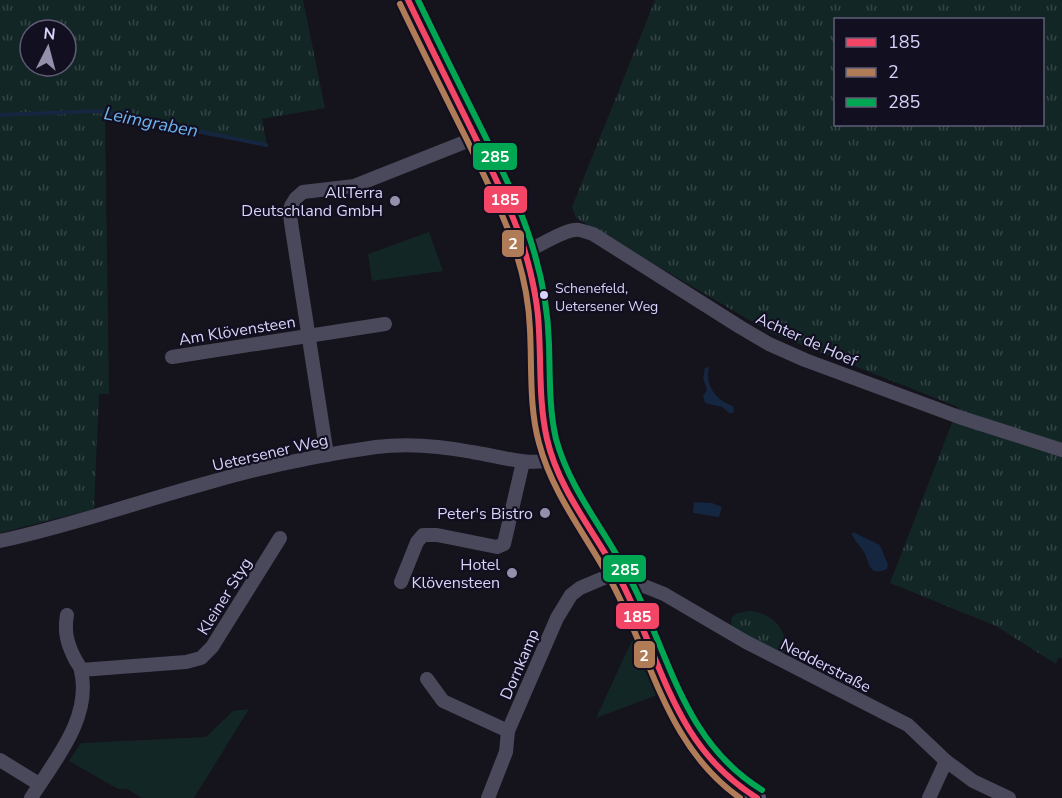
<svg xmlns="http://www.w3.org/2000/svg" width="1062" height="798" font-family="'Nunito Sans',sans-serif">
<defs>
<pattern id="grass-tufts" width="24" height="20" patternUnits="userSpaceOnUse" patternTransform="scale(1.5)"><rect width="24" height="20" fill="#132626"/><path d="M3 7l-1-3M5 7V3M7 7l1-3M15 17l-1-3M17 17v-4M19 17l1-3" fill="none" stroke="#354546"/></pattern>
</defs>
<rect width="100%" height="100%" fill="#15131c"/>
<g fill="url(#grass-tufts)" fill-rule="evenodd">
<path d="M0,0H303L325,108L262,119L267,146L105,117L109,394H99L94,509L0,533ZM30,30H66V66H30Z"/>
<path d="M655,0H1062V658H1058L1056,664L996,626L890,583L958,407L771,333L576,218L572,207ZM836,20H1042V124H836Z"/>
<path d="M749,611C770,612 787,628 786,650L784,652H780L734,629L731,623L732,617L738,613Z"/>
</g>
<g fill="#132626">
<polygon points="429,232 443,271 372,281 368,254"/>
<polygon points="633,638 657,695 596,718"/>
<polygon points="249,709 194,798 142,798 127,789 118,789 69,761 81,743 206,737 233,711"/>
</g>
<g fill="#152640">
<path d="M709,367C705,385 715,400 733,406L734,413H729L722,407L705,403L703,396L707,390L703,378L705,368Z"/>
<polygon points="694,502 712,503 722,507 719,517 693,513"/>
<path d="M853,532L880,545L888,565L887,569C868,577 870,563 864,552C860,546 855,541 852,535Z"/>
</g>
<g fill="none" stroke-linecap="round" stroke-linejoin="round">
<polyline stroke="#152640" stroke-width="4" points="0,115 99,111 266,145"/>
<g stroke="#4a495b" stroke-width="14">
<path d="M525,252C540,246 566,228 579,230C584,231 589,233 593,234L740,327L769,344L805,360L959,417L1062,450"/>
<polyline points="172,357 385,324"/>
<polyline points="327,455 292,229 290,215 291,206 296,198 303,192 354,186 475,138"/>
<path d="M0,541C70,526 138,502 207,483C262,467 319,455 376,447C408,443 441,446 472,452C499,456 525,466 553,460"/>
<polyline points="401,582 417,542 423,535 437,535 497,547 504,544 523,462"/>
<polyline points="81,670 186,662 201,658 212,647 280,538"/>
<polyline points="427,679 443,701 508,731"/>
<polyline points="0,760 39,784"/>
<path d="M31,798C54,761 92,718 81,671C81,667 77,663 75,659C67,643 64,632 67,615"/>
<polyline points="488,798 506,752 508,731 557,618 571,595 580,588 606,577 619,576 664,594 746,642 908,725 946,761 973,781 1009,798"/>
<polyline points="929,798 946,761"/>
</g>
<path stroke="#57566e" stroke-width="18" d="M408,0C432,50 457,100 482,151C495,178 510,205 519,233C528,259 535,286 538,313C542,355 539,398 547,439C560,497 604,543 629,596C652,644 667,704 700,747C716,768 735,785 757,798"/>
<defs>
<path id="bus-1" d="M408,0C430,46 453,92 476,139C493,172 510,206 522,242C531,271 538,300 539,331C541,367 539,404 547,439C559,492 596,533 620,579C663,661 672,745 757,798"/>
<path id="bus-2" d="M400,4C422,50 445,96 468,142C484,176 502,210 514,246C523,273 529,301 530,330C532,367 529,407 539,443C553,496 587,536 612,583C652,658 666,746 740,798"/>
<path id="bus-3" d="M418,0C440,46 463,92 486,138C503,172 520,206 531,242C542,276 548,309 549,344C550,376 549,409 556,439C570,490 604,529 628,575C670,653 681,740 762,790"/>
</defs>
<use href="#bus-1" stroke="#120f20" stroke-width="10"/>
<use href="#bus-2" stroke="#120f20" stroke-width="10"/>
<use href="#bus-3" stroke="#120f20" stroke-width="10"/>
<use href="#bus-1" stroke="#f34667" stroke-width="6"/>
<use href="#bus-2" stroke="#b07c57" stroke-width="6"/>
<use href="#bus-3" stroke="#00a651" stroke-width="6"/>
</g>
<g fill="#9390ac" stroke="#120f20" stroke-width="2">
<circle cx="395" cy="201" r="6"/>
<circle cx="545" cy="513" r="6"/>
<circle cx="512" cy="573" r="6"/>
</g>
<circle fill="#d7d3fa" stroke="#120f20" stroke-width="2" cx="544" cy="295" r="5"/>
<g text-anchor="middle" stroke-width="4.5" stroke-linejoin="round" paint-order="stroke">
<g font-size="14" fill="#d7d3fa" stroke="#120f20" text-anchor="start">
<text x="555" y="293">Schenefeld,<tspan x="555" dy="18">Uetersener Weg</tspan></text>
</g>
<g font-size="16" fill="#d7d3fa" stroke="#120f20" text-anchor="end">
<text x="383" y="198">AllTerra<tspan x="383" dy="18">Deutschland GmbH</tspan></text>
<text x="533" y="519">Peter's Bistro</text>
<text x="500" y="570">Hotel<tspan x="500" dy="18">Klövensteen</tspan></text>
</g>
<g font-size="16" fill="#d7d3fa" stroke="#120f20">
<text transform="translate(237 330) rotate(-9)" y="6">Am Klövensteen</text>
<text transform="translate(807 339) rotate(24)" y="6">Achter de Hoef</text>
<text transform="translate(270 452) rotate(-13)" y="6">Uetersener Weg</text>
<text transform="translate(224 596) rotate(-58)" y="6">Kleiner Styg</text>
<text transform="translate(519 664) rotate(-67)" y="6">Dornkamp</text>
<text transform="translate(826 665) rotate(27)" y="6">Nedderstraße</text>
</g>
<g font-size="18" font-style="italic" fill="#6db3ee" stroke="#120f20">
<text transform="translate(151 122) rotate(11)" y="6">Leimgraben</text>
</g>
</g>
<g stroke="#120f20" stroke-width="2">
<rect x="472" y="142" width="46" height="29" rx="6" fill="#00a651"/>
<rect x="483" y="185" width="45" height="29" rx="6" fill="#f34667"/>
<rect x="501" y="229" width="24" height="29" rx="6" fill="#b07c57"/>
<rect x="602" y="554" width="45" height="29" rx="6" fill="#00a651"/>
<rect x="615" y="602" width="45" height="28" rx="6" fill="#f34667"/>
<rect x="633" y="640" width="23" height="29" rx="6" fill="#b07c57"/>
</g>
<g font-size="16" text-anchor="middle" font-weight="bold" fill="#fff">
<text x="495" y="162">285</text>
<text x="505" y="205">185</text>
<text x="513" y="249">2</text>
<text x="625" y="575">285</text>
<text x="637" y="622">185</text>
<text x="644" y="661">2</text>
</g>
<rect x="834" y="18" width="210" height="108" fill="#120f20" stroke="#615d77" stroke-width="1.5"/>
<rect x="846" y="38" width="30" height="9" fill="#f34667" stroke="#615d77" stroke-width="1.5"/>
<text x="888" y="48" font-size="18" fill="#d7d3fa">185</text>
<rect x="846" y="68" width="30" height="9" fill="#b07c57" stroke="#615d77" stroke-width="1.5"/>
<text x="888" y="78" font-size="18" fill="#d7d3fa">2</text>
<rect x="846" y="98" width="30" height="9" fill="#00a651" stroke="#615d77" stroke-width="1.5"/>
<text x="888" y="108" font-size="18" fill="#d7d3fa">285</text>
<g transform="translate(48 48) rotate(6)"><circle r="28" fill="#120f20" stroke="#615d77" stroke-width="1.5"/>
<path d="M0-4.5L10 22L0 15L-10 22Z" fill="#9390ac"/>
<text y="-9" font-size="16" font-weight="bold" text-anchor="middle" fill="#d7d3fa">N</text>
</g>
</svg>
